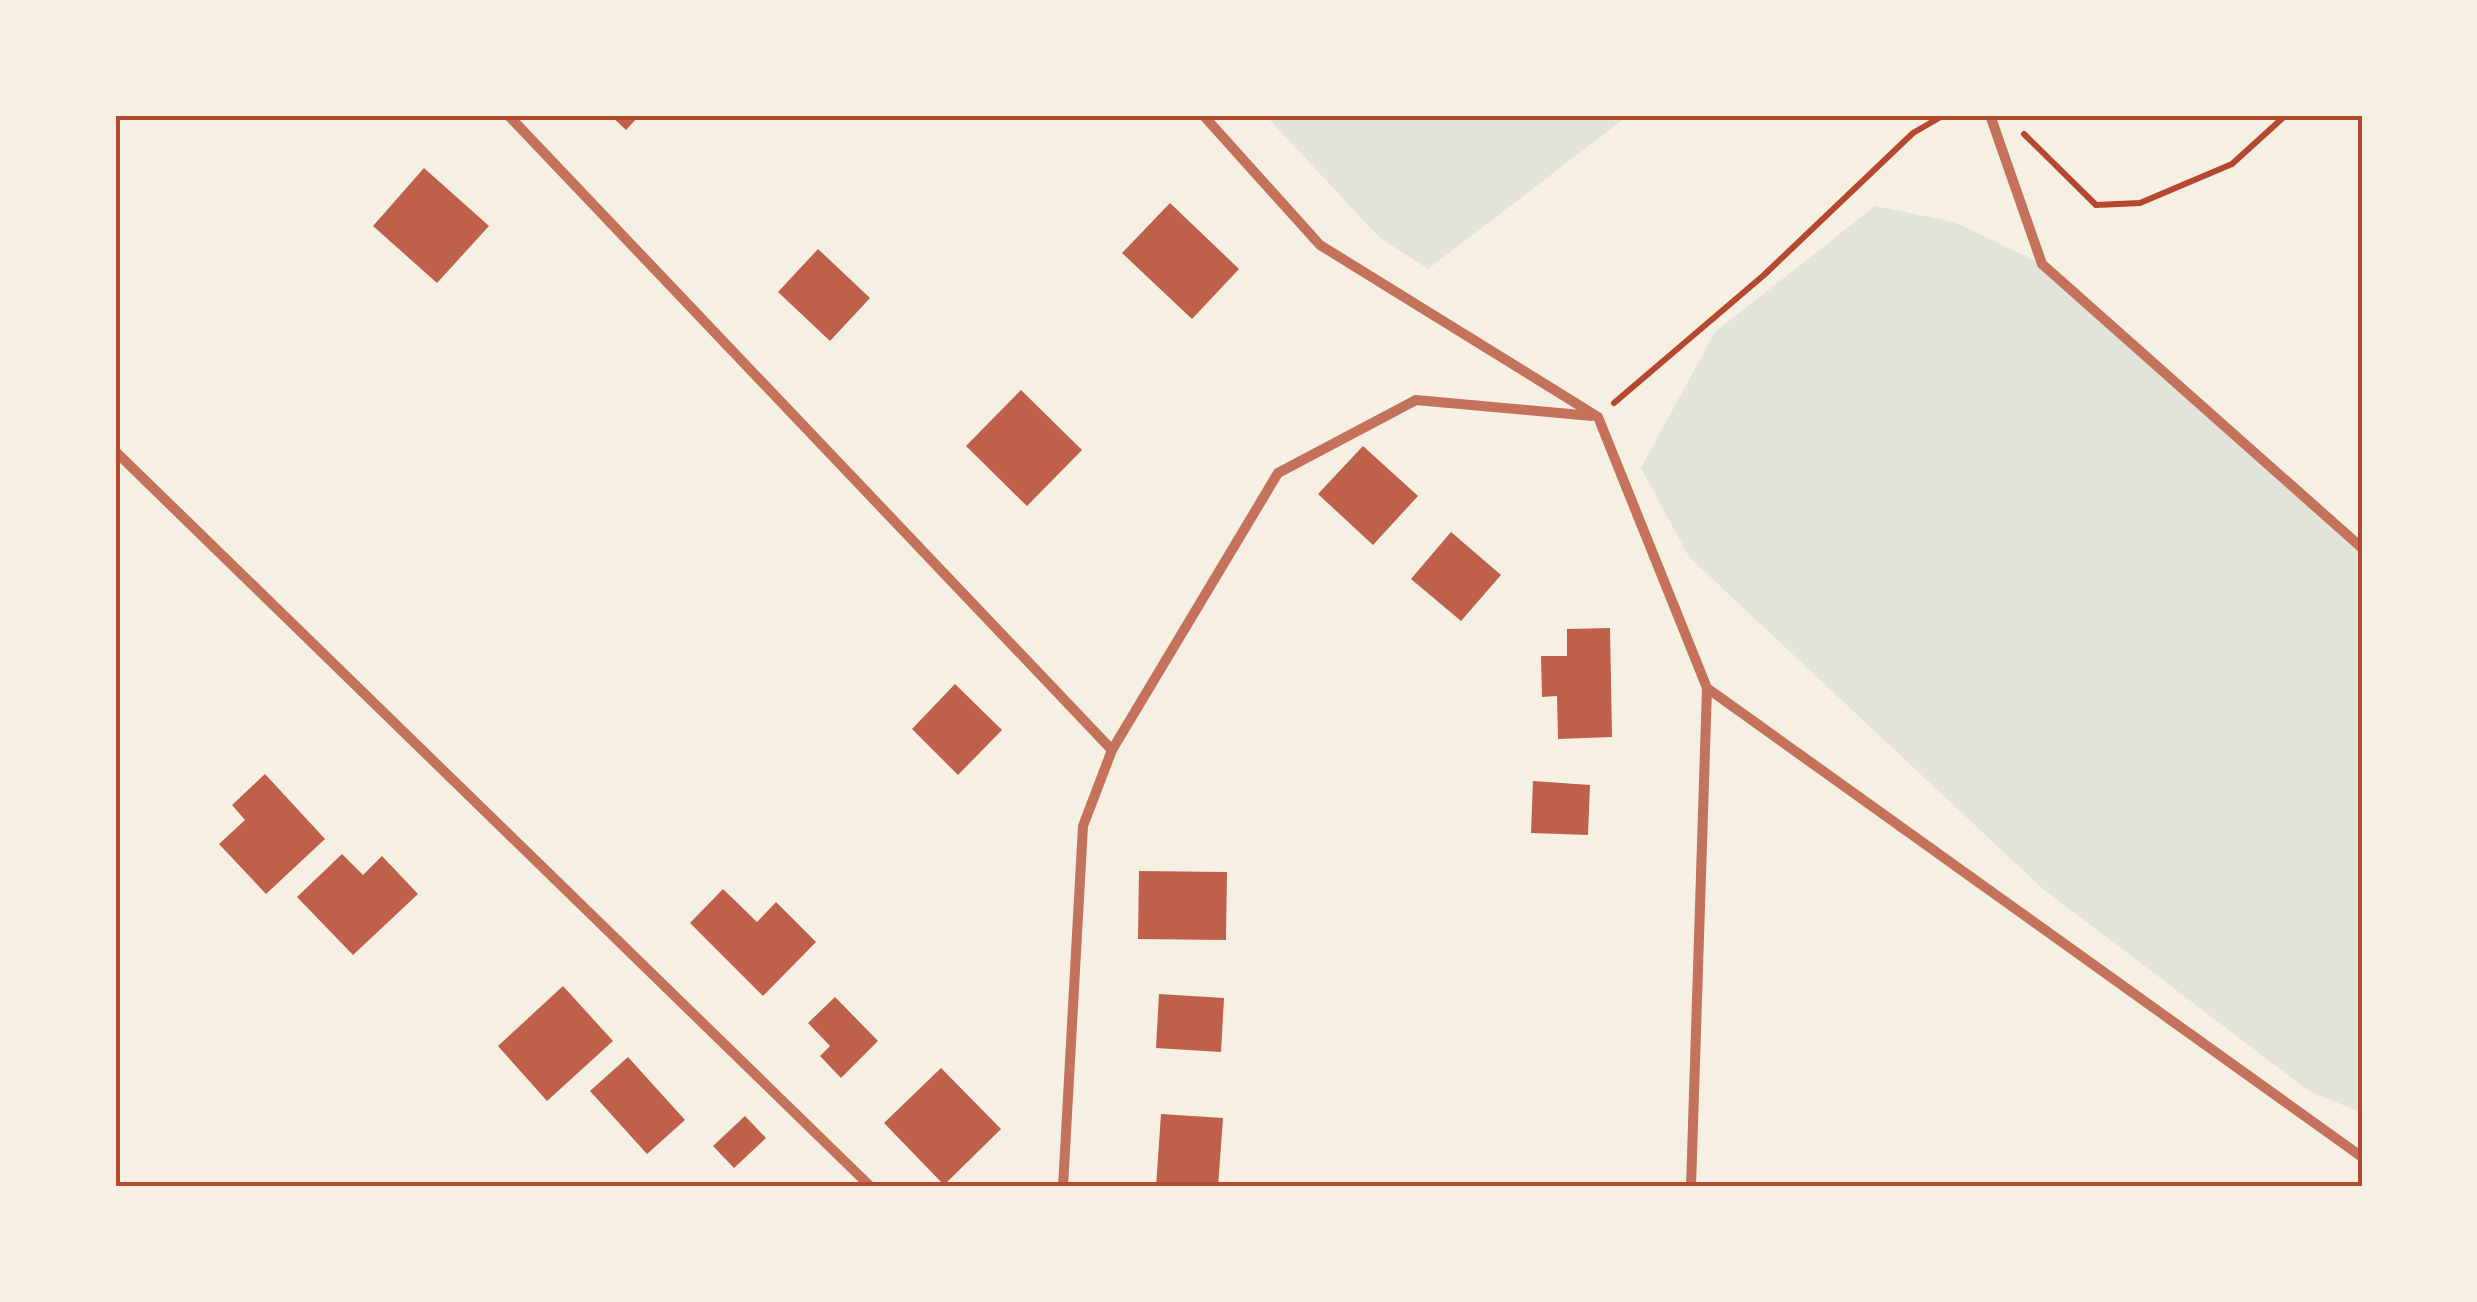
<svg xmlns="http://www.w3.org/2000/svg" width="2477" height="1302" font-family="'IBM Plex Sans',sans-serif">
<rect width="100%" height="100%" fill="#f6efe4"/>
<g fill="#e2e4dc">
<polygon points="1265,115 1629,115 1428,269 1379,237"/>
<polygon points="1875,206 1954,222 2042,264 2362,548 2362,1113 2309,1091 2043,889 1689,557 1641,468 1715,332"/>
</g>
<g fill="#bf614a">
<polygon points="610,115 640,115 626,130"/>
<polygon points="424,168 489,226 437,283 373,226"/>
<polygon points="1170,203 1239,269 1192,319 1122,253"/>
<polygon points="818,249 870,298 830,341 778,292"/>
<polygon points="1021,390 1082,450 1027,506 966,446"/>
<polygon points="1363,446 1418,496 1373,545 1318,494"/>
<polygon points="1451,532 1501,575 1461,621 1411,579"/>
<polygon points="1610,628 1612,737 1558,739 1557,696 1542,697 1541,656 1567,656 1567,629"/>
<polygon points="955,684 1002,730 958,775 912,729"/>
<polygon points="265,774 325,839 266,894 219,844 245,820 232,805"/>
<polygon points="1533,781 1590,785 1588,835 1531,833"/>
<polygon points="342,854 363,875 382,856 418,894 353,955 297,897"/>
<polygon points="1139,871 1227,872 1226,940 1138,939"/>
<polygon points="723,889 757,922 776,902 816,942 763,996 690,923"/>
<polygon points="563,986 613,1041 547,1101 498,1046"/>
<polygon points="1159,994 1224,998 1221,1052 1156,1048"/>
<polygon points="835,997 878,1041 841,1078 820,1056 830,1046 808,1023"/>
<polygon points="628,1057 685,1120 647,1154 590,1091"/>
<polygon points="941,1068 1001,1129 944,1185 884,1123"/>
<polygon points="1161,1114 1223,1118 1218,1187 1156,1187"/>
<polygon points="745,1116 766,1138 734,1168 713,1146"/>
</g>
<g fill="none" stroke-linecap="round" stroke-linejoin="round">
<g stroke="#b5482f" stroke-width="6">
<polyline points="2024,134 2096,205 2140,203 2232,164 2286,115"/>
<polyline points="1614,403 1764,275 1913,133 1944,115"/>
</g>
<g stroke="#c5725c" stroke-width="10">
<polyline points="508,115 1112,750"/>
<polyline points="1203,115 1320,245 1598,417 1707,688 2362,1157"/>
<polyline points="1990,115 2042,264 2362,548"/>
<polyline points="115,451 871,1187"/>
<polyline points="1063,1187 1083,826 1112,750 1278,473 1416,400 1592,416"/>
<polyline points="1691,1187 1707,688"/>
</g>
</g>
<rect width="2477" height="1302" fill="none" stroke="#f6efe4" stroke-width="235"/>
<rect x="118" y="118" width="2242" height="1066" fill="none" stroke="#b5482f" stroke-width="4"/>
</svg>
